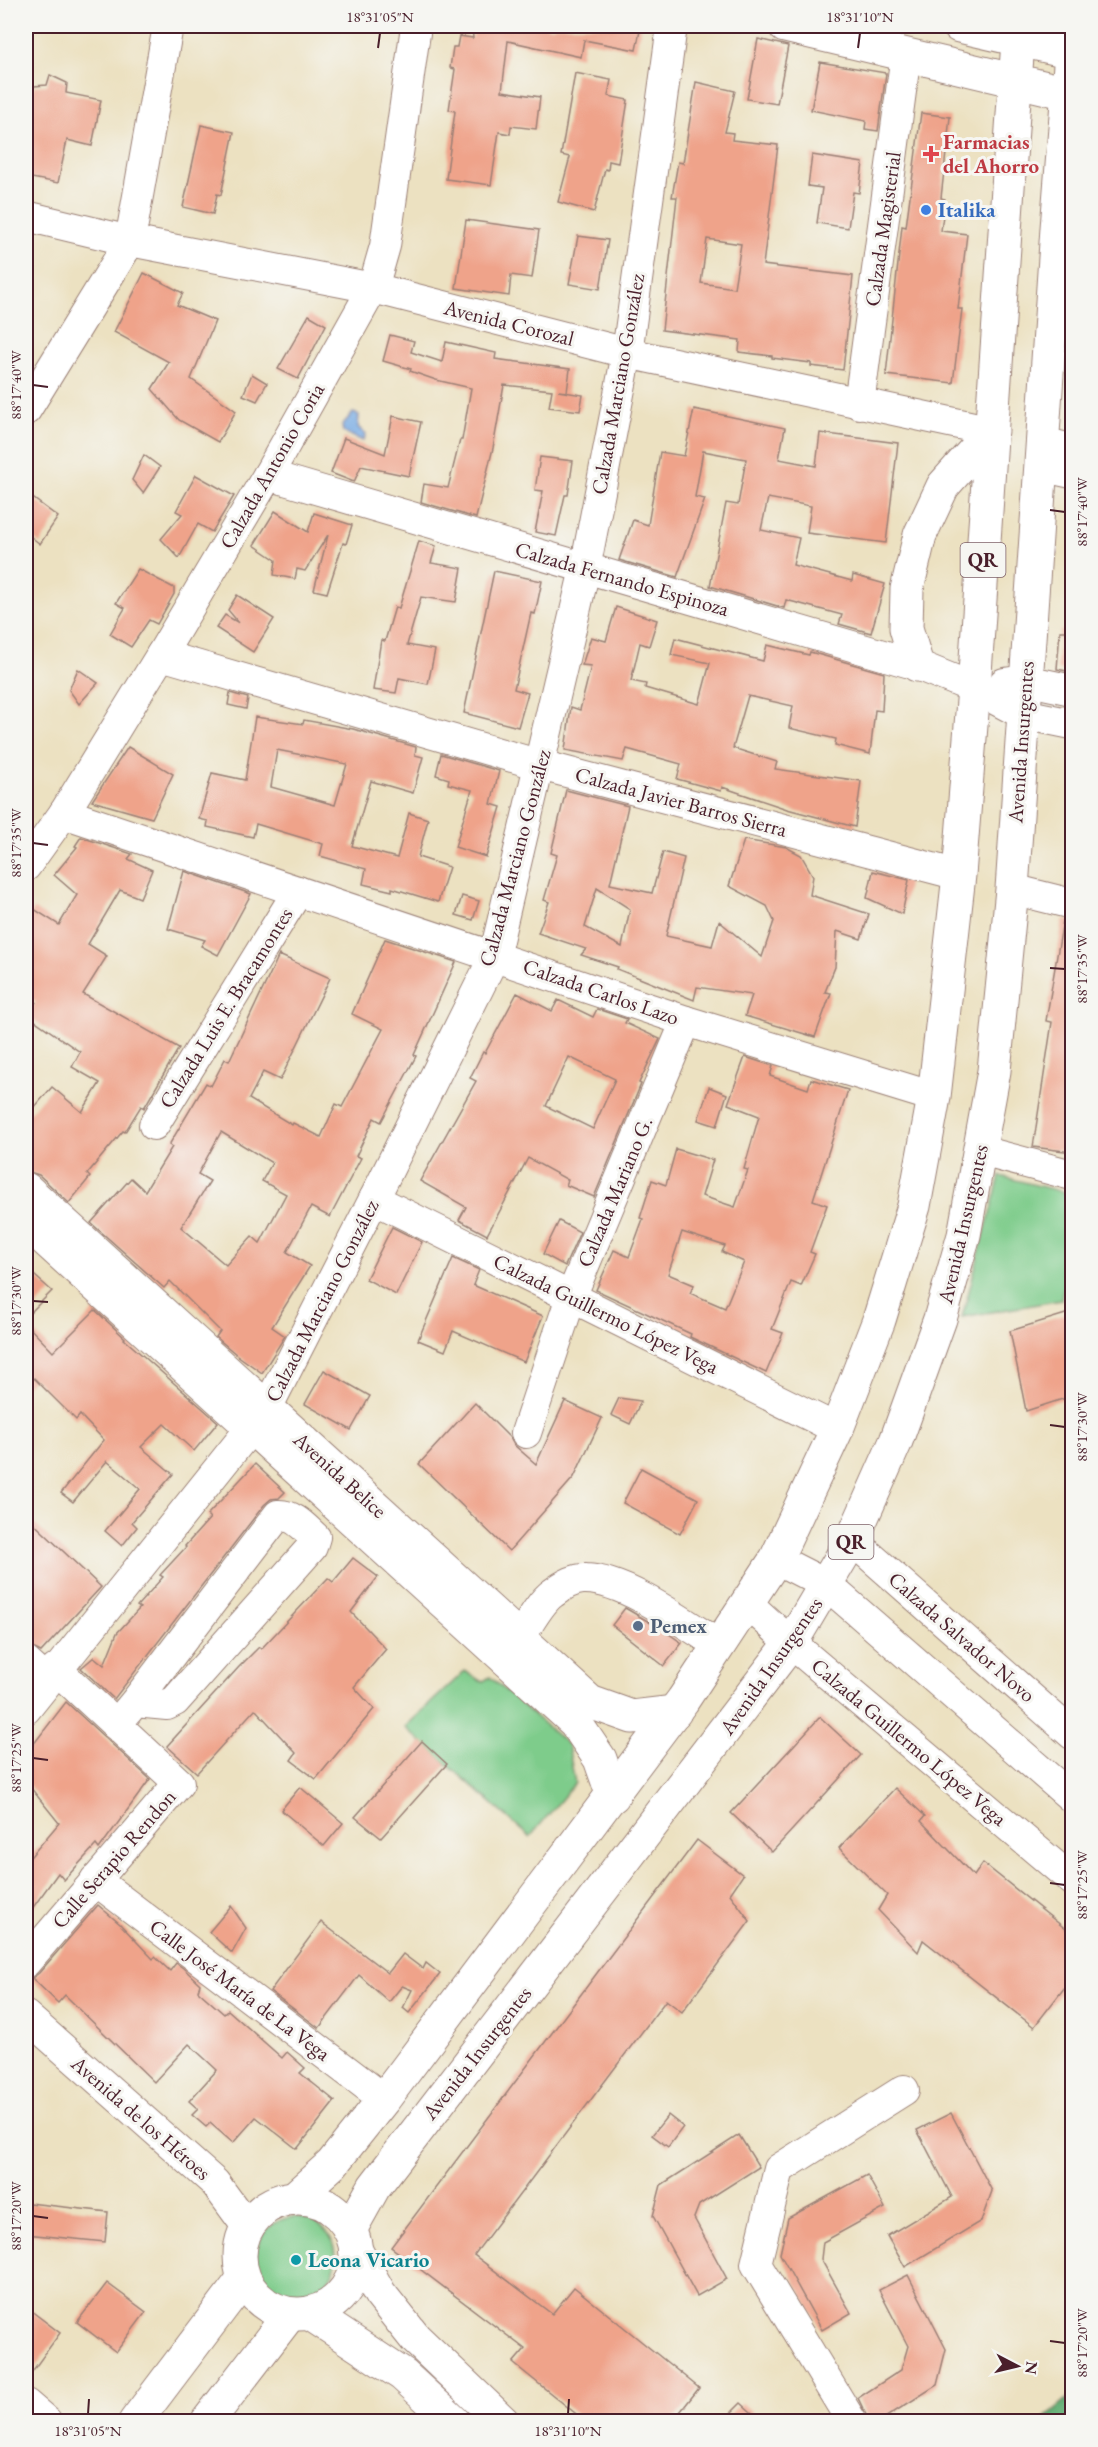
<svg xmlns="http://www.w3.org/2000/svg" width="1098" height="2447" font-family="'EB Garamond',serif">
<rect width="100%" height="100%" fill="#f6f6f2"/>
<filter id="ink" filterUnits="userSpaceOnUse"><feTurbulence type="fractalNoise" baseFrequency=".0167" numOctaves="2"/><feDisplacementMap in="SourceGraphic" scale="12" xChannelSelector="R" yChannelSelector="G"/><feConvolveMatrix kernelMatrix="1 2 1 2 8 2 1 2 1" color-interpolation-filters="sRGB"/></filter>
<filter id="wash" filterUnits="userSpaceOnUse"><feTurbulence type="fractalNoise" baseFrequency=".008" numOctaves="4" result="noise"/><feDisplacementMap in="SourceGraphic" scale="24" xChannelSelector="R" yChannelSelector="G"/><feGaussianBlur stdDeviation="1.35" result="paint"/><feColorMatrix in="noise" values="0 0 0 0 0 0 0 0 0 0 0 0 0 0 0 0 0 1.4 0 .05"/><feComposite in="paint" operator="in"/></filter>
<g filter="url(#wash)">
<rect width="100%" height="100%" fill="#ece1c1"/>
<g fill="#7ecc8b" stroke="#64765b" stroke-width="1.5">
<polygon points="1000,1176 1072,1194 1072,1244 1061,1300 962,1317"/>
<polygon points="465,1671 482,1682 490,1677 568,1745 575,1783 530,1837 405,1727"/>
<circle cx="296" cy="2257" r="40"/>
</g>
<polygon fill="#66b077" stroke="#586851" stroke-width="1.5" points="1072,2395 1072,2421 1041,2421"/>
<polygon fill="#77aae3" stroke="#606487" stroke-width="1.5" points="353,413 359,415 358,427 366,435 363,441 343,432 342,425"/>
<g id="blocks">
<g fill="#efa38a" fill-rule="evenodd">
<polygon points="472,26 544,26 553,28 554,26 641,26 636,50 584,40 581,57 508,41 502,91 540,97 536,129 511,126 510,134 499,132 491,185 446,179 455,111 449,110 455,69 450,68 453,47 457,47 459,36 473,38"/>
<polygon points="758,39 788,46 777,104 747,99"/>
<polygon points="820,62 886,73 878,131 865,129 866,121 811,110"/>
<polygon points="575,73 611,80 608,96 628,100 618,163 609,161 608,170 605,169 594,212 558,202 570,157 561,155"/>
<polygon points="50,75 67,83 66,93 101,100 92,146 67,140 58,183 26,177 28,147 26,147 31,98 34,86 47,85"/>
<path d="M696,82L735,91L725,132L733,133L732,140L778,145L763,265L853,276L843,370L811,366V363L772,358V356L739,352L740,340L662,330L677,197H672L678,162L683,163ZM707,239L741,244L734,288L701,283Z"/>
<polygon points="921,113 950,117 941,198 945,199 941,231 967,234 958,309 962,309 953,383 886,375 902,226 906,227"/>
<polygon points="201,125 234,132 221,195 217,194 213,214 183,207"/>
<polygon points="812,155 863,163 859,193 853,192 848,228 817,223 822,188 808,186"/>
<polygon points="466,220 539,230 532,278 511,275 509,296 456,288"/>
<polygon points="578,236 608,240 600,289 569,284"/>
<polygon points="144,273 183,293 177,305 215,321 191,379 236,411 218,442 179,420 152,389 169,362 114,332"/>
<polygon points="309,315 326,325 298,379 278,369"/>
<polygon points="390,335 414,341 411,352 442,362 446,342 496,353 495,359 570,369 567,392 558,391 583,395 580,411 549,407 552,390 504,385 493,448 476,518 421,502 424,484 448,488 460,440 462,440 471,388 436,380 410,371 411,369 383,361"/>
<polygon points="252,374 267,383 257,401 243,395"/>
<polygon points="694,409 785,428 779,459 816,466 820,433 898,443 886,543 807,533 811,506 768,498 761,530 799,538 793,565 852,581 853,575 885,584 871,633 839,624 842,615 786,600 784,608 710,586 726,503 738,505 746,459 703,451 695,497 705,499 677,577 619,560 633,520 648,525 660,452 684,456"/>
<polygon points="393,416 421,422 409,476 361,466 354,482 331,473 344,438 385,454"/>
<polygon points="144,455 160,467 143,493 132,480"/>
<polygon points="540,457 573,461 568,495 565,495 556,536 535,532 543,491 535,490"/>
<polygon points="196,475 234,496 212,532 198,524 179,558 161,539 182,514 176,511"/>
<polygon points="26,493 58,517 40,544 26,533"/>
<polygon points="275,511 308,532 314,513 352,525 346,544 343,543 327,593 314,590 328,535 305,571 297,569 295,579 274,575 276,560 254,545"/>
<polygon points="419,541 436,546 431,563 462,568 456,602 421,597 407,645 435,650 428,684 399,678 396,693 373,690 381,640 385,641 395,607 399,608"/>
<polygon points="138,569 174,588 174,594 157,624 149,620 131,647 110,634 125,608 116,603"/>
<polygon points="494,571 542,581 535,614 531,613 514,689 528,693 518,727 464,713"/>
<polygon points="237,595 274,619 253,652 216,628 225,615 239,623 228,610"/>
<polygon points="616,607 657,620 649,646 640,643 631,681 646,684 645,688 699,704 710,663 671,655 675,638 763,661 767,645 809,655 810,652 884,673 882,711 875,710 870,754 835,745 836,739 789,728 793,706 748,696 733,748 777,762 775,769 861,781 855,827 787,809 722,787 721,791 677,779 681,764 627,749 623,761 565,750 571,707 580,710 591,666 582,665 591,637 606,641"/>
<polygon points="1060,631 1072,631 1072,672 1057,669"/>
<polygon points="78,669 98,683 79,704 69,690"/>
<polygon points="230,693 248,698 246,709 228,705"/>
<path d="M255,717L303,724L304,720L353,729L416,747L415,755L423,757L413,793L371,781L352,846L397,858L409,813L428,819L418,857L449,867L438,902L392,888V891L363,884L366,869L320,856L323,844L256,824L253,837L207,827L208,821L199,819L212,773L245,780ZM277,750L347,764L335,805L271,787Z"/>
<polygon points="128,747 173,774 152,818 92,801"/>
<polygon points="441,754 499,771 491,804 501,807 486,857 455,847 472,790 448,784 449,779 436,775"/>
<path d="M566,790L628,806L610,884L652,893L663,852L684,858L666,936L712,946L719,921L762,957L774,921L767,906L729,886L744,840L786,847L801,855L813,876L810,895L869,914L861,939L837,931L835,967L825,992L831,993L815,1037L745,1016L752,995L697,987L694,1000L617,969L618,967L581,955L586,949L538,933L549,902L544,900L557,855L551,853ZM597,888L630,909L622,947L585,927Z"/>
<polygon points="81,837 132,854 128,859 152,870 140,898 120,890 88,944 107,956 83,994 179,1048 144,1108 141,1106 125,1132 123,1131 87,1174 90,1177 69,1203 39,1175 26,1171 26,1117 52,1087 82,1112 100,1083 72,1067 80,1052 27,1015 36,1002 26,995 26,922 34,909 59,925 77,895 54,875 77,847 75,846"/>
<polygon points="184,871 251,894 218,955 201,946 205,940 168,929"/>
<polygon points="873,871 909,880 902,914 867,898"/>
<polygon points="462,896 479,901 473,920 456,915"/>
<polygon points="1063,920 1072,921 1072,1152 1033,1147 1052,1022 1046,1021"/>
<path d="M385,939L456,962L414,1055L416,1056L381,1122L374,1118L356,1156L361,1158L330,1217L311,1207L287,1252L310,1266L272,1327L285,1336L262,1373L237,1355L216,1337L220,1331L170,1281L164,1288L91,1223L131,1178L145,1191L172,1147L169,1145L206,1083L211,1086L225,1059L229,1061L279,955L330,978L280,1080L263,1072L249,1099L292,1125L293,1123L321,1137L336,1104L342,1107L383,1029L352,1014ZM221,1132L272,1163L262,1181L286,1194L260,1243L252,1236L226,1265L181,1227L210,1181L198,1174Z"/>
<path d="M517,993L552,1011L558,1000L593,1017L597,1009L627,1019L625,1023L660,1039L639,1083L641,1084L594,1197L566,1185L568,1180L528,1158L487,1235L459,1220L466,1207L420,1181L476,1081L470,1078L483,1052L485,1053ZM569,1057L615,1079L593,1129L546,1106Z"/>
<path d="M745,1057L773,1066L770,1076L808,1089L811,1079L848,1090L813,1200L827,1205L810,1252L815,1254L801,1286L791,1282L772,1329L783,1333L766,1373L690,1337L691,1334L596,1290L614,1250L629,1257L643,1219L640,1218L652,1180L666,1185L676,1149L713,1160L702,1196L735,1207L748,1170L744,1169L759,1116L728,1104ZM682,1232L725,1246L722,1252L744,1262L725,1308L690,1293L694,1285L668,1274Z"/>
<polygon points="709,1087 727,1094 717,1126 698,1120"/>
<polygon points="559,1221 580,1232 565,1266 543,1254"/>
<polygon points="392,1227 422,1242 396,1295 366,1279"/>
<polygon points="453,1258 479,1270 473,1285 543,1316 524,1362 453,1331 445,1351 418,1340"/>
<polygon points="26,1268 52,1291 26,1317"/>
<polygon points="95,1310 125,1338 124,1339 218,1422 194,1451 164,1424 141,1447 173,1474 132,1522 137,1527 122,1546 105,1531 140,1489 107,1461 73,1502 61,1493 104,1440 80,1415 76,1420 34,1378 26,1387 26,1324 53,1352"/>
<polygon points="1072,1312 1072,1396 1026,1411 1010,1331"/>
<polygon points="324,1370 370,1396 351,1430 305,1404"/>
<polygon points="619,1398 641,1401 630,1424 611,1415"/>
<polygon points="565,1401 602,1418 574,1477 509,1551 419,1464 475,1403 510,1438 514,1445 536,1464"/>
<polygon points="255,1464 285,1492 279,1498 271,1499 264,1505 114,1699 81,1668 94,1657 104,1665 117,1633 140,1608 137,1606 163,1577 160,1575 186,1547 185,1546 210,1518 207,1515"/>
<polygon points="641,1468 698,1499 680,1534 623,1503"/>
<polygon points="26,1516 101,1587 41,1652 26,1645"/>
<polygon points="353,1558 378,1577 351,1612 386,1649 354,1687 374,1709 316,1779 291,1760 296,1753 255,1709 197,1773 167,1746 239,1667 259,1647 261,1649 328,1578 333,1582"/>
<polygon points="625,1608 663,1630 682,1643 664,1666 612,1625"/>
<polygon points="66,1702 150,1779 99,1849 96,1845 64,1880 58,1873 26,1917 26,1862 59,1823 26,1782 26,1754"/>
<polygon points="820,1717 861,1755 772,1852 731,1813"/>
<polygon points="422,1741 447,1764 381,1838 355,1817"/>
<polygon points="300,1787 343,1823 324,1846 281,1810"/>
<polygon points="895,1788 925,1816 921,1821 974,1876 983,1863 1072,1934 1072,1978 1034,2027 923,1940 918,1952 878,1910 887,1895 839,1848"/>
<polygon points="697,1840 743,1875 730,1894 750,1921 682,2012 666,2000 474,2255 552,2314 574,2287 699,2388 673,2421 585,2421 513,2363 525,2349 391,2247"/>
<polygon points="98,1905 120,1924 153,1959 155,1957 170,1971 176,1963 183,1968 200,1984 198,1991 224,2014 228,2010 282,2058 287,2052 305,2068 300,2073 335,2101 297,2149 256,2117 233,2143 210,2123 206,2127 192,2115 198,2109 189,2101 217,2070 189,2044 154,2082 65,1995 58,2003 32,1978 39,1973"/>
<polygon points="231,1906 246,1928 232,1953 209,1932"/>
<polygon points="321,1922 388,1973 403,1954 423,1969 426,1963 440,1974 409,2013 403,2008 412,1990 402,1986 389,2002 359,1975 319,2028 270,1991"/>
<polygon points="951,2113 992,2191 981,2221 905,2267 887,2236 952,2197 917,2130"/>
<polygon points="668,2115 683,2127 668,2147 652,2135"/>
<polygon points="739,2135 759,2167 699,2205 694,2218 727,2279 697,2296 653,2216 661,2185"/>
<polygon points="867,2175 885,2208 823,2242 821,2259 851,2313 822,2330 780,2254 788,2218"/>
<polygon points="29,2203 108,2212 105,2242 26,2234"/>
<polygon points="908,2275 946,2349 937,2385 880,2421 869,2421 858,2398 901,2370 908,2346 879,2290"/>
<polygon points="107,2283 146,2312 116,2352 77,2322"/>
<polygon points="26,2307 60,2333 26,2380"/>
<polygon points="741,2403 761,2421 723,2421"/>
</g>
</g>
</g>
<g filter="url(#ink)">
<use href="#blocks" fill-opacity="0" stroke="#9b8076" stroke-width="1.5"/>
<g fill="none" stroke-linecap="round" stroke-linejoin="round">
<defs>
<g id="minor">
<polyline points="26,216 130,241 373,288 627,353 992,431"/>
<polyline points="859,404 906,54"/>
<polyline points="26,410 130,241 168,26"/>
<polyline points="1042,442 1072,449"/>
<polyline points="1040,466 1072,473"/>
<polyline points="268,475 917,665 974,688 1023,714 1072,724"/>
<polyline points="161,655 540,765 959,875"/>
<polyline points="1004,683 1025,680 1072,690"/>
<polyline points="64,813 686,1021 934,1097"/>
<polyline points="26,866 64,813 161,655 268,475 373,288 385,246 416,26"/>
<polyline points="1012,889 1072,904"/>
<polyline points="154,1125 298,891"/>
<polyline points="981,1151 1072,1175"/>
<polyline points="374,1199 837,1429"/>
<polyline points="526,1433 571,1297 686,1021"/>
<polyline points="852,1540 1072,1734"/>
<polyline points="776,1559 827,1585 1072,1798"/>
<polyline points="747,1603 791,1643 1072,1880"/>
<path d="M520,1638C528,1625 541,1601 553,1593C562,1586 575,1578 586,1579C626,1580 685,1624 719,1645"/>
<polyline points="26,1662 47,1681"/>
<polyline points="26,1709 267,1408 374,1199 494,957 585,569 627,353 672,26"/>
<path d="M116,1725L135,1702L278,1515C293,1514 304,1527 315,1537L312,1547L175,1701L167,1705L135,1702"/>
<polyline points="95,1880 384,2099"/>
<polyline points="26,1962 179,1783 56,1669"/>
<polyline points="26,2016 215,2183 248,2228"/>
<polyline points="26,2404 47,2422"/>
<polyline points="852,2422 756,2264 779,2169 904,2090"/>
</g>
<g id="major">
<polyline points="785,26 1072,94"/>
<polyline points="959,26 1072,52"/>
<polyline points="917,665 906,628 907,589 920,535 943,486 992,431"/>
<polyline points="26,1189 590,1702 632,1717 675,1712"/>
<polyline points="26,1222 575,1722 600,1759 613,1796"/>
<polyline points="294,2198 332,2164 384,2099 683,1700 776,1559 837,1429 879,1320 914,1206 934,1097 959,875 974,688 1019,26"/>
<circle cx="298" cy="2256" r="58"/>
<polyline points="350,2230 374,2187 791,1643 852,1540 896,1441 940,1319 964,1235 994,1071 1012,889 1057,228 1072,40"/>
<polyline points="356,2251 380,2294 415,2338 503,2422"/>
<polyline points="309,2313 403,2375 454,2422"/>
<polyline points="135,2422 244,2278"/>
<polyline points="207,2422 290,2314"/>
</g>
</defs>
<use href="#minor" stroke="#9b8076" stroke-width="32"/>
<use href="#major" stroke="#9b8076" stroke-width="35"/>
<use href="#minor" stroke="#fff" stroke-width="30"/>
<use href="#major" stroke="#fff" stroke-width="33"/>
</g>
</g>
<path fill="none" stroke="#4a1f2b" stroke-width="2" d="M378,48L380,33M858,48L860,33M33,385L48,387M1050,510L1065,512M33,843L48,845M1050,968L1065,969M33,1301L48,1302M1050,1425L1065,1427M33,1758L48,1760M1050,1883L1065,1885M33,2216L48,2218M1050,2341L1065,2343M88,2414L89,2399M568,2414L569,2399"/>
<path fill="#e0444e" stroke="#f6f6f2" stroke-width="2" d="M928 145h6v6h6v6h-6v6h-6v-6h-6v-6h6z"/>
<circle fill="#3f7fe0" stroke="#f6f6f2" stroke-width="2" cx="926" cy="210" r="6"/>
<circle fill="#5c6f8a" stroke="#f6f6f2" stroke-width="2" cx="638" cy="1626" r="6"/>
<circle fill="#0f9aa8" stroke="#f6f6f2" stroke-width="2" cx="296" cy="2260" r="6"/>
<g text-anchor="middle" stroke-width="6" stroke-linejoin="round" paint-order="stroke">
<g fill="#f6f6f2" stroke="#7e6067" stroke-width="1.5">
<rect x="960.5" y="543" width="45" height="34" rx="4.5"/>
<rect x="828.5" y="1525" width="45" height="34" rx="4.5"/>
</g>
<g font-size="20" font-weight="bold" fill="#4a1f2b">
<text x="983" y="567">QR</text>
<text x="851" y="1549">QR</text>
</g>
<g font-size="21" font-weight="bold" fill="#be3a42" stroke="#f6f6f2" text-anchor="start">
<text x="943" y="149">Farmacias<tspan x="943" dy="24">del Ahorro</tspan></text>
</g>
<g font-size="21" font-weight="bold" fill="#366cbe" stroke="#f6f6f2" text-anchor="start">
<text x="938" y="217">Italika</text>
</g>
<g font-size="21" fill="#4a1f2b" stroke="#f6f6f2">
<text transform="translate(883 229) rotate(-82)" y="7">Calzada Magisterial</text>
<text transform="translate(509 323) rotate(14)" y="7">Avenida Corozal</text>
<text transform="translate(618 384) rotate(-80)" y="7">Calzada Marciano González</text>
<text transform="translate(272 466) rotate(-60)" y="7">Calzada Antonio Coria</text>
<text transform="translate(622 579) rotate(16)" y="7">Calzada Fernando Espinoza</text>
<text transform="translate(1021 742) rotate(-86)" y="7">Avenida Insurgentes</text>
<text transform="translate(681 802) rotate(15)" y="7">Calzada Javier Barros Sierra</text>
<text transform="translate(515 858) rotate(-75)" y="7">Calzada Marciano González</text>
<text transform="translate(601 992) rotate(19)" y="7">Calzada Carlos Lazo</text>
<text transform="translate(226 1008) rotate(-58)" y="7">Calzada Luis E. Bracamontes</text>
<text transform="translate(615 1192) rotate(-67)" y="7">Calzada Mariano G.</text>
<text transform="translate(963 1224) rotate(-77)" y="7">Avenida Insurgentes</text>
<text transform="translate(322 1301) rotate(-63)" y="7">Calzada Marciano González</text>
<text transform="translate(606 1314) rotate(26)" y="7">Calzada Guillermo López Vega</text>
<text transform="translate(340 1475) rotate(42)" y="7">Avenida Belice</text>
<text transform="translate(962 1637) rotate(41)" y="7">Calzada Salvador Novo</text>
<text transform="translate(771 1666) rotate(-55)" y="7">Avenida Insurgentes</text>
<text transform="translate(909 1742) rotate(40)" y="7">Calzada Guillermo López Vega</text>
<text transform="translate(114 1859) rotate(-49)" y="7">Calle Serapio Rendon</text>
<text transform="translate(240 1990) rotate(37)" y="7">Calle José María de La Vega</text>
<text transform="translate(477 2053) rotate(-52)" y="7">Avenida Insurgentes</text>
<text transform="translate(141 2118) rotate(41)" y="7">Avenida de los Héroes</text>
</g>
<g font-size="21" font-weight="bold" fill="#4e5e75" stroke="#f6f6f2" text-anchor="start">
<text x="650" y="1633">Pemex</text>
</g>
<g font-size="21" font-weight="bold" fill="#0d838f" stroke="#f6f6f2" text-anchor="start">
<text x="308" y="2267">Leona Vicario</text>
</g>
</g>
<rect width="1098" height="2447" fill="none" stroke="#f6f6f2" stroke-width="66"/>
<g transform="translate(1017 2366) rotate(97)" stroke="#f6f6f2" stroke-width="4.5" paint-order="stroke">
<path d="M0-4.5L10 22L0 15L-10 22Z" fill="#4a1f2b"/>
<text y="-9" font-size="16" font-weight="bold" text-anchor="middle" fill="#4a1f2b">N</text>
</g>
<rect x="33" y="33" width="1032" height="2381" fill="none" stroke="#4a1f2b" stroke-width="2"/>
<g font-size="15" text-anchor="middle" fill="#4a1f2b">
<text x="380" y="22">18°31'05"N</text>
<text x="860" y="22">18°31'10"N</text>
<text transform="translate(16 385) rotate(-90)" y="5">88°17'40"W</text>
<text transform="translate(1082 512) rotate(-90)" y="5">88°17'40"W</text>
<text transform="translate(16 843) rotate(-90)" y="5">88°17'35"W</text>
<text transform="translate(1082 969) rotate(-90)" y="5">88°17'35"W</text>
<text transform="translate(16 1301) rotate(-90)" y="5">88°17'30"W</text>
<text transform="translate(1082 1427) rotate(-90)" y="5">88°17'30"W</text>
<text transform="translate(16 1758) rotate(-90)" y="5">88°17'25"W</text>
<text transform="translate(1082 1885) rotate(-90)" y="5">88°17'25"W</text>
<text transform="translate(16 2216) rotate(-90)" y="5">88°17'20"W</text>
<text transform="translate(1082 2343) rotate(-90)" y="5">88°17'20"W</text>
<text x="88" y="2436">18°31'05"N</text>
<text x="568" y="2436">18°31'10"N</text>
</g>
</svg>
